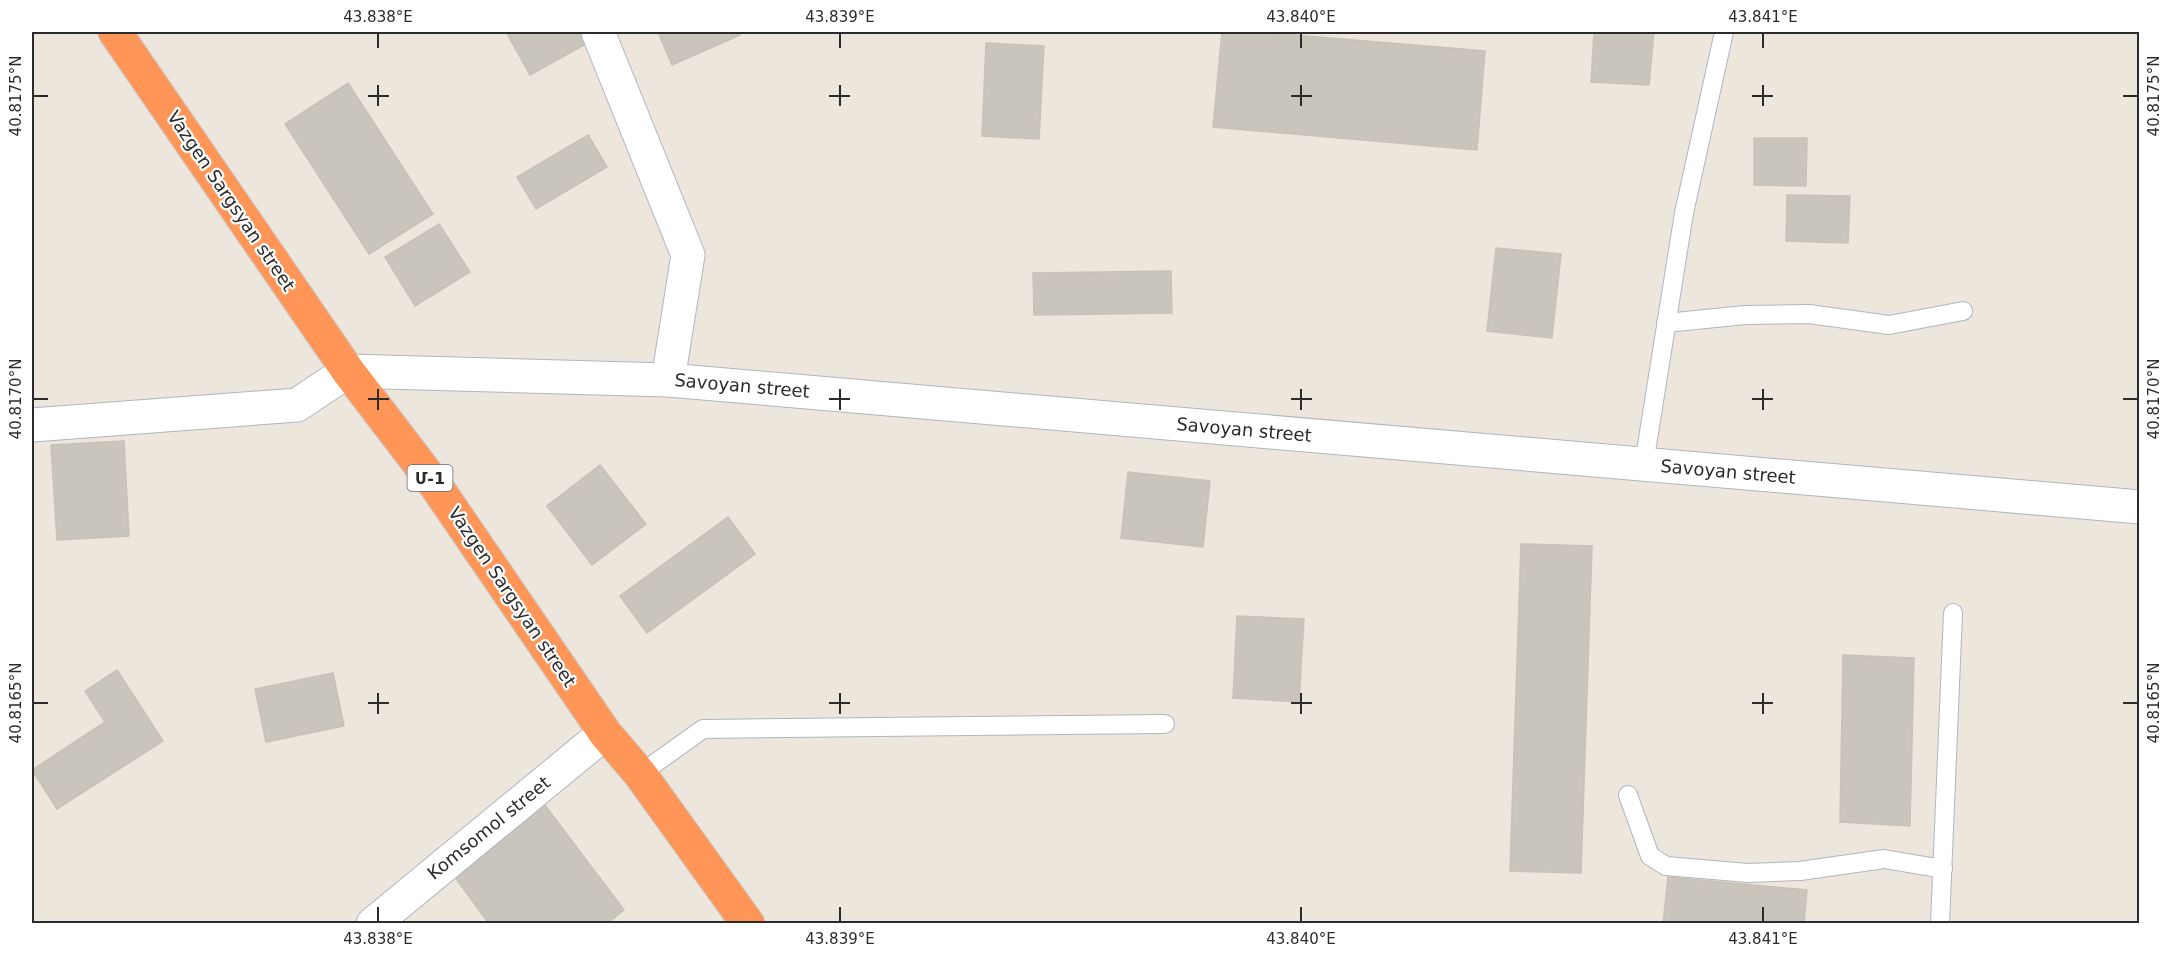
<svg xmlns="http://www.w3.org/2000/svg" width="2171" height="955" font-family="'DejaVu Sans','Noto Sans Armenian',sans-serif">
<rect width="100%" height="100%" fill="#ede6dd"/>
<g fill="#c9c4bc" stroke="#c9c1b7" stroke-width="1.5">
<polygon points="506,32 579,32 586,44 530,75"/>
<polygon points="658,32 739,32 740,35 672,65"/>
<polygon points="1222,32 1259,32 1485,51 1477,150 1213,127"/>
<polygon points="1594,32 1654,32 1649,85 1591,82"/>
<polygon points="986,43 1044,46 1039,139 982,136"/>
<polygon points="348,83 433,214 369,254 285,124"/>
<polygon points="588,135 607,167 536,209 517,177"/>
<polygon points="1754,138 1807,138 1806,186 1754,185"/>
<polygon points="1787,195 1850,196 1848,243 1786,241"/>
<polygon points="439,224 470,272 415,306 385,257"/>
<polygon points="1496,248 1561,254 1552,338 1487,331"/>
<polygon points="1171,271 1172,313 1034,315 1033,273"/>
<polygon points="124,441 129,536 57,540 51,445"/>
<polygon points="600,465 646,524 592,565 547,506"/>
<polygon points="1128,472 1210,481 1203,547 1121,538"/>
<polygon points="728,517 755,554 647,633 620,596"/>
<polygon points="1521,544 1592,546 1581,873 1510,871"/>
<polygon points="1237,616 1304,619 1299,702 1233,698"/>
<polygon points="1843,655 1914,658 1910,826 1840,822"/>
<polygon points="117,670 163,741 57,809 32,770 105,722 85,691"/>
<polygon points="333,673 344,726 266,742 255,689"/>
<polygon points="544,804 624,910 607,924 489,924 452,873"/>
<polygon points="1668,877 1807,890 1804,924 1663,924"/>
</g>
<g fill="none" stroke-linecap="round" stroke-linejoin="round">
<defs>
<g id="lane">
<polyline points="1666,323 1745,315 1809,314 1889,325 1963,311"/>
<polyline points="1644,464 1684,213 1724,32"/>
<polyline points="640,774 703,729 1165,724"/>
<polyline points="1628,795 1650,856 1666,866 1748,873 1800,871 1884,859 1943,869"/>
<polyline points="1940,924 1953,613"/>
</g>
<g id="street">
<polyline points="598,32 688,255 668,380"/>
<polyline points="32,425 297,405 348,371 668,380 2140,507"/>
<polyline points="373,924 605,733"/>
</g>
<polyline id="highway" points="115,32 348,371 436,486 605,733 640,774 748,924"/>
</defs>
<use href="#lane" stroke="#b1b5bf" stroke-width="20"/>
<use href="#street" stroke="#b1b5bf" stroke-width="35"/>
<use href="#highway" stroke="#c8c8c8" stroke-width="35"/>
<use href="#lane" stroke="#fff" stroke-width="18"/>
<use href="#street" stroke="#fff" stroke-width="33"/>
<use href="#highway" stroke="#ff9657" stroke-width="33"/>
</g>
<path fill="none" stroke="#2b2b2b" stroke-width="2" d="M378,33V48M840,33V48M1301,33V48M1763,33V48M378,85V106M840,85V106M1301,85V106M1763,85V106M33,96H48M368,96H389M829,96H850M1291,96H1312M1752,96H1773M2123,96H2138M378,389V410M840,389V410M1301,389V410M1763,389V410M33,399H48M368,399H389M829,399H850M1291,399H1312M1752,399H1773M2123,399H2138M378,693V714M840,693V714M1301,693V714M1763,693V714M33,703H48M368,703H389M829,703H850M1291,703H1312M1752,703H1773M2123,703H2138M378,907V922M840,907V922M1301,907V922M1763,907V922"/>
<g text-anchor="middle" stroke-width="4.5" stroke-linejoin="round" paint-order="stroke">
<rect fill="#fff" stroke="#6b6b6b" stroke-width="1.5" x="407.5" y="465" width="45" height="26" rx="4.5"/>
<g font-size="16" font-weight="bold" fill="#2b2b2b">
<text x="430" y="484">Մ-1</text>
</g>
<g font-size="18" fill="#2b2b2b" stroke="#fff">
<text transform="translate(231 201) rotate(56)" y="6">Vazgen Sargsyan street</text>
<text transform="translate(742 386) rotate(5)" y="6">Savoyan street</text>
<text transform="translate(1244 430) rotate(5)" y="6">Savoyan street</text>
<text transform="translate(1728 472) rotate(5)" y="6">Savoyan street</text>
<text transform="translate(512 597) rotate(56)" y="6">Vazgen Sargsyan street</text>
<text transform="translate(489 828) rotate(-39)" y="6">Komsomol street</text>
</g>
</g>
<rect width="2171" height="955" fill="none" stroke="#ffffff" stroke-width="66"/>
<rect x="33" y="33" width="2105" height="889" fill="none" stroke="#2b2b2b" stroke-width="2"/>
<g font-size="15" text-anchor="middle" fill="#2b2b2b">
<text x="378" y="22">43.838°E</text>
<text x="840" y="22">43.839°E</text>
<text x="1301" y="22">43.840°E</text>
<text x="1763" y="22">43.841°E</text>
<text transform="translate(16 96) rotate(-90)" y="5">40.8175°N</text>
<text transform="translate(2154 96) rotate(-90)" y="5">40.8175°N</text>
<text transform="translate(16 399) rotate(-90)" y="5">40.8170°N</text>
<text transform="translate(2154 399) rotate(-90)" y="5">40.8170°N</text>
<text transform="translate(16 703) rotate(-90)" y="5">40.8165°N</text>
<text transform="translate(2154 703) rotate(-90)" y="5">40.8165°N</text>
<text x="378" y="944">43.838°E</text>
<text x="840" y="944">43.839°E</text>
<text x="1301" y="944">43.840°E</text>
<text x="1763" y="944">43.841°E</text>
</g>
</svg>
